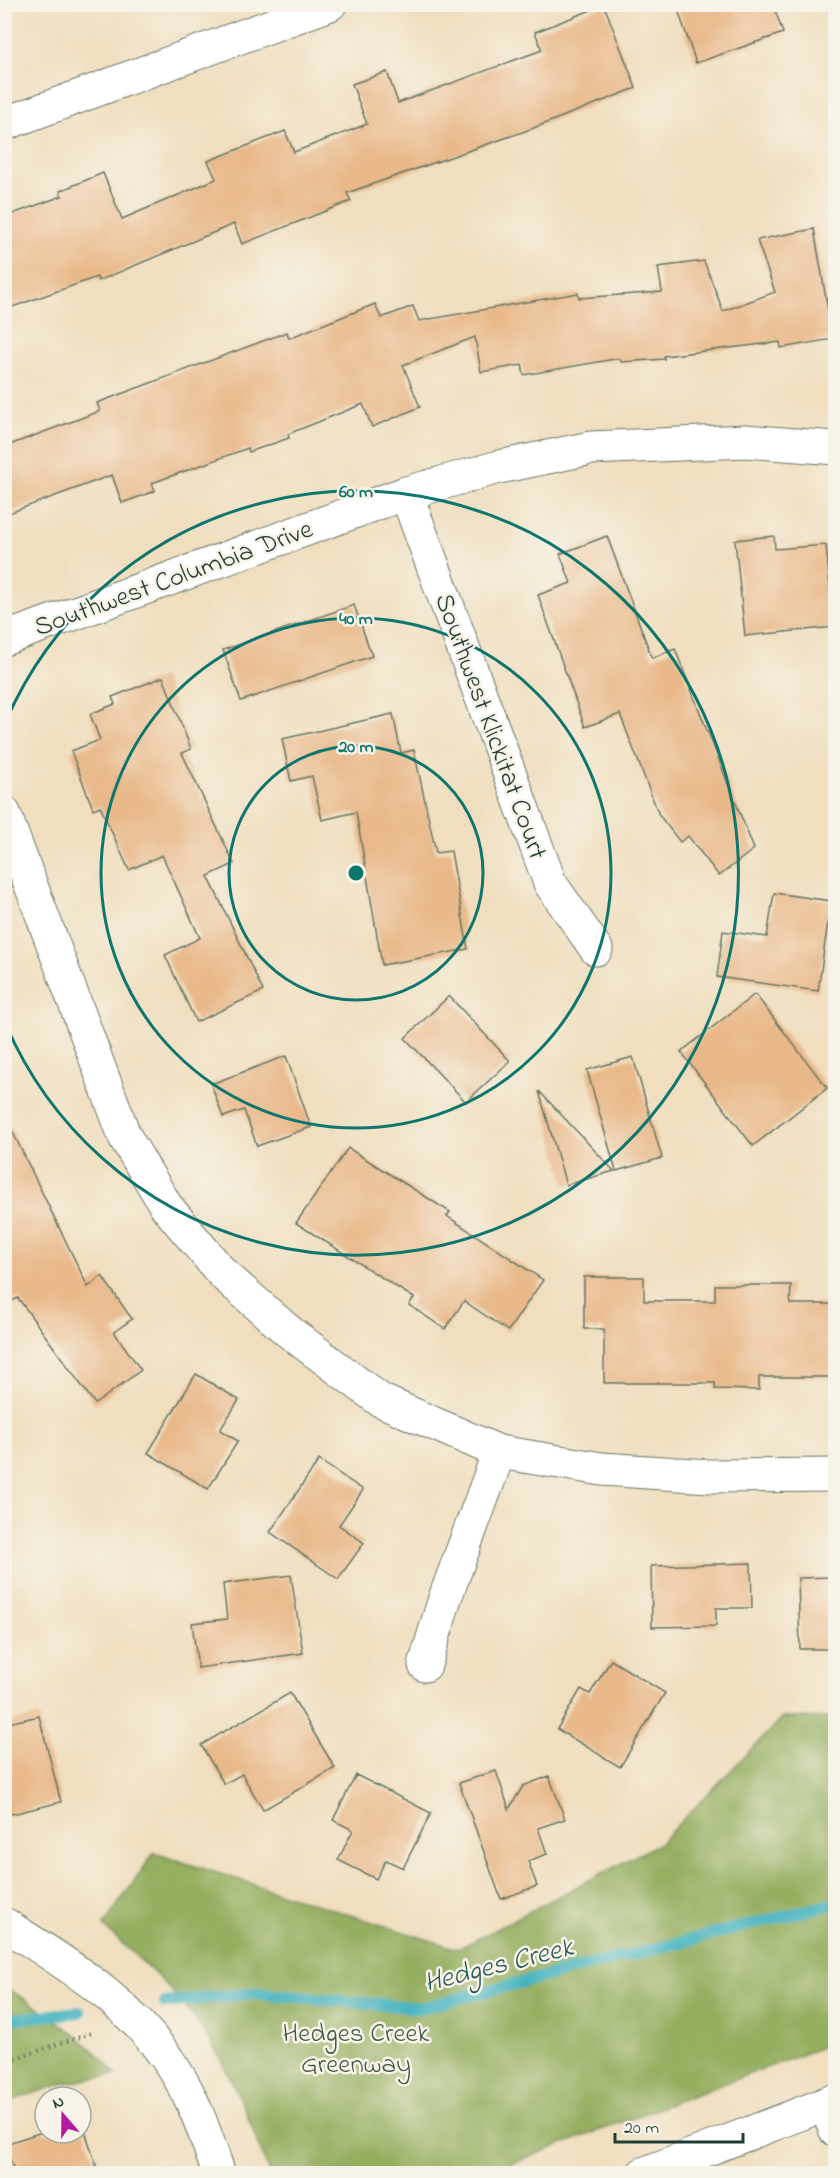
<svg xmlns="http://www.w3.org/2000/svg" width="840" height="2178" font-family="'Indie Flower',sans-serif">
<rect width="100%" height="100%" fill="#f7f3e8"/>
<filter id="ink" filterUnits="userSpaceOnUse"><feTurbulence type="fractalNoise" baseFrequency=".0167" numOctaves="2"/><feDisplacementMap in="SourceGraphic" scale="12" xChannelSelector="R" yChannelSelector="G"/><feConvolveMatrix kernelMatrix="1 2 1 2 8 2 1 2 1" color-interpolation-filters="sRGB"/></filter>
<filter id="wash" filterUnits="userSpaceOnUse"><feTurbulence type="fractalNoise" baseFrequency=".008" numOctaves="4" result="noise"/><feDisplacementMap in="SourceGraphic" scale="24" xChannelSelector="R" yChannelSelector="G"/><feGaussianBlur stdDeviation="1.35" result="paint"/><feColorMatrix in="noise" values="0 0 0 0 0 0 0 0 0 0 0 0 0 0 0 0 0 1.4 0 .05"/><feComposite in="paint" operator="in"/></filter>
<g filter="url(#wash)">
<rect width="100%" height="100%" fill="#f0debe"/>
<g fill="#95af60" stroke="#5a764a" stroke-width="1.5">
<path d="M782,1718H835V2042L486,2173H269C250,2120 230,2068 197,2021C171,1985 135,1956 103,1926L154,1853L458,1949L660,1843Z"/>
<path d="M5,1987C47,2012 84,2037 116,2074L61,2084L5,2103Z"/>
</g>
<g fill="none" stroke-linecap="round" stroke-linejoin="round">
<g stroke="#44b3bf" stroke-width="12">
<polyline points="165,2003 253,1993 420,2008 836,1903"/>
<polyline points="4,2020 80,2012"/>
</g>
</g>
<g id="blocks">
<g fill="#e9b98a">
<polygon points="676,4 773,4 783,33 696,63"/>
<polygon points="604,5 636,88 531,129 347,193 351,201 242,244 234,224 98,281 97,277 4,310 4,217 62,196 60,191 103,173 122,219 216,179 208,161 285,131 294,152 367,124 352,84 387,72 398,103 542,50 535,32"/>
<polygon points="814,229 833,339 781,348 780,342 664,356 664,359 621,362 620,358 524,375 522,365 481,372 475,337 403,365 420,407 372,427 363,404 288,434 289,438 249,452 248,448 152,483 155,491 122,503 112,475 4,515 4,447 100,411 97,403 287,332 289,338 375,304 381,318 413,306 419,321 578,293 579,298 662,292 658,267 704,261 723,311 775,292 757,240"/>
<polygon points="607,536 652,658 675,649 754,849 719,876 688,836 680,842 659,815 620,714 585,727 538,595 571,583 560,554"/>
<polygon points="774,536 775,549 826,545 834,627 745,636 735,540"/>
<polygon points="354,605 372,656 241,701 223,650"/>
<polygon points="163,677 191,749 182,753 234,864 208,876 263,991 196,1022 165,955 200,938 162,855 129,870 100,806 93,809 71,751 100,740 90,714 115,704 112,697"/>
<polygon points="393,714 401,753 414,750 436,853 451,851 468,949 382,965 356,812 322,820 312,776 291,781 282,739"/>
<polygon points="774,893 831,901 818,991 717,977 723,931 767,937"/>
<polygon points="755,994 827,1088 753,1146 681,1052"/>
<polygon points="449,996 510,1061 466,1102 405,1038"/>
<polygon points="286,1056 311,1127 257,1146 244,1110 223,1117 211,1084"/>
<polygon points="633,1057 662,1158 616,1171 587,1070"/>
<polygon points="539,1091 614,1171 566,1185"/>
<polygon points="4,1114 88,1287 102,1276 132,1319 114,1332 141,1370 95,1404 18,1298 4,1305"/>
<polygon points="348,1148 450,1212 447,1216 543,1280 508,1331 464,1301 445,1329 409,1305 414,1298 296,1223"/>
<polygon points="584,1277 644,1277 644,1301 715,1301 715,1285 791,1285 790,1304 836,1304 836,1377 759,1377 759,1390 715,1389 715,1383 604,1383 604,1329 584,1329"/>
<polygon points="196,1374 239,1400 220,1430 238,1441 208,1489 148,1453"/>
<polygon points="319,1460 363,1490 339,1525 364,1543 338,1579 270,1532"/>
<polygon points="751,1563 752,1608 716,1608 716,1626 652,1627 651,1566"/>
<polygon points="291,1575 303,1653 198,1668 192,1623 227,1619 223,1584"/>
<polygon points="836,1577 836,1649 800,1649 798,1578"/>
<polygon points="611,1660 665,1693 620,1767 557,1729 581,1689 590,1694"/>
<polygon points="290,1693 335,1768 263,1810 242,1774 224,1784 201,1745"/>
<polygon points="39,1716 61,1802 4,1816 4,1724"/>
<polygon points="496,1771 509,1809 523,1786 549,1776 565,1819 538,1828 547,1854 528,1861 537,1886 501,1899 459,1783"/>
<polygon points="356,1775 431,1813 403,1868 386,1860 376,1879 338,1860 353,1830 333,1820"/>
<polygon points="81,2119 99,2174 15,2174 5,2144 45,2131 45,2133 81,2133"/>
</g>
</g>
</g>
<g filter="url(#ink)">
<use href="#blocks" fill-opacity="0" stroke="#687564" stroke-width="1.5"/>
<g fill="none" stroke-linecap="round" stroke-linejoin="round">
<defs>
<g id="minor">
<polyline points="4,124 330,4"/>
<polyline points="406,493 550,883 596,949"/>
<polyline points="4,639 406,493 499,467 591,448 745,441 836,448"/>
<polyline points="4,813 125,1137 166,1206 223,1274 288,1331 380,1400 499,1452 602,1469 709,1476 836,1475"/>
<polyline points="425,1665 445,1598 499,1452"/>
<path d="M4,1924C70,1966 134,2004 176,2072C196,2103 207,2140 219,2174"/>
<polyline points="825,2104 836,2131"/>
<polyline points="643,2174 836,2100"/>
</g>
</defs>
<use href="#minor" stroke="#687564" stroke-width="35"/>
<polyline stroke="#687564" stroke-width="4" stroke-dasharray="1.5 4.5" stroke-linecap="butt" points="4,2062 92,2033"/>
<use href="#minor" stroke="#fff" stroke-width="33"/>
</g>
</g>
<g fill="none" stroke="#0f766e" stroke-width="3">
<circle cx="356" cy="873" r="127"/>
<circle cx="356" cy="873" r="255"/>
<path d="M6 721A382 382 0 1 1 6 1025"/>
</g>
<g text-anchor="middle" stroke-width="5" stroke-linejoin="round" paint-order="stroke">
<g font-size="27" fill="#1f3d34" stroke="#f7f3e8">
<text transform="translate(173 577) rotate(-20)" y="9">Southwest Columbia Drive</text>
<text transform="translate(492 726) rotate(70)" y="9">Southwest Klickitat Court</text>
</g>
<g font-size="27" fill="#3e593f" stroke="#f7f3e8">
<text x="356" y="2041">Hedges Creek<tspan x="356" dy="31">Greenway</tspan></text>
</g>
<g font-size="28" font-style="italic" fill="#285a57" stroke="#f7f3e8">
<text transform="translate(498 1963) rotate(-14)" y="10">Hedges Creek</text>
</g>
</g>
<circle cx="356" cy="873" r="9" fill="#0f766e" stroke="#f7f3e8" stroke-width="3"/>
<g font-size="18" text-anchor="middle" font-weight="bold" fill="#0f766e" stroke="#f7f3e8" stroke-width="5" stroke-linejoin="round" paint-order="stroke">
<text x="356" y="497">60 m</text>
<text x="356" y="624">40 m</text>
<text x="356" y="752">20 m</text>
</g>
<rect width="840" height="2178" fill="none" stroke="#f7f3e8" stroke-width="24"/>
<g transform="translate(63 2115) rotate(340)"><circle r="28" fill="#f7f3e8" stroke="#a1aaa0" stroke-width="1.5"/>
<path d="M0-4.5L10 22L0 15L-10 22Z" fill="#b5179e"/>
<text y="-9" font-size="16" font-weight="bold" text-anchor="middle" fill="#1f3d34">N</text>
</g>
<path d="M615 2133v9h128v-9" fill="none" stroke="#1f3d34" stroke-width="3"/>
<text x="624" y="2133" font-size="18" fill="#1f3d34" stroke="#f7f3e8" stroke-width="4.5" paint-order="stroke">20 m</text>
</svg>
